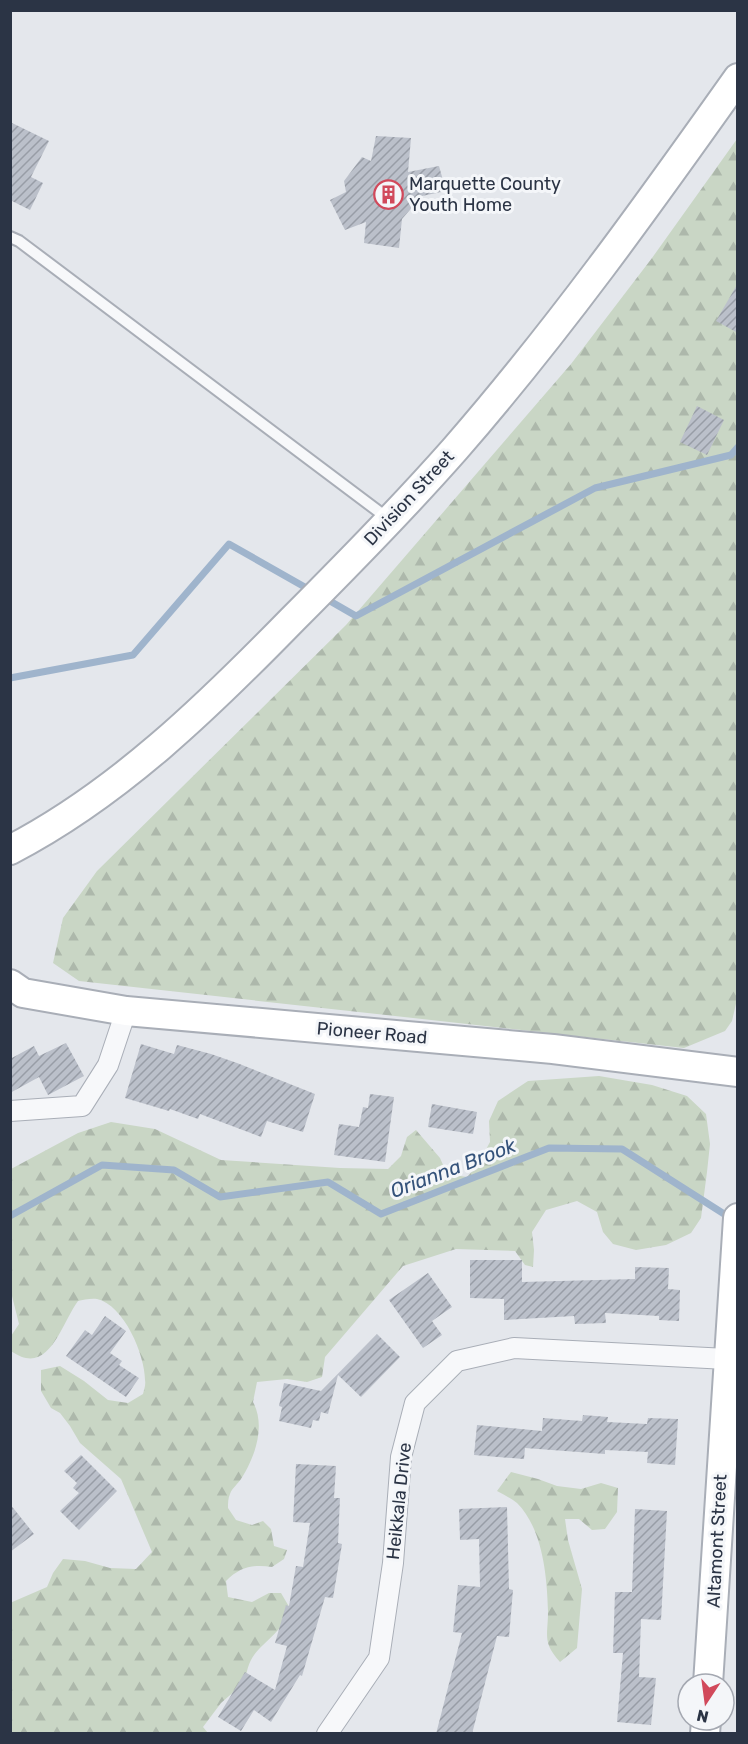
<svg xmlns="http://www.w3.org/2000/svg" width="748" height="1744" font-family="Rubik,sans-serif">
<defs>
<pattern id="forest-firs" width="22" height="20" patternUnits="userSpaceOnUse" patternTransform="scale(1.5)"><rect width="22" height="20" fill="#c9d6c5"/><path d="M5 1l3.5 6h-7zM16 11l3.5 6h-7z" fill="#adb8ab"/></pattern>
<pattern id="building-hatch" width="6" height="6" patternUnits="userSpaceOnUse" patternTransform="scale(1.5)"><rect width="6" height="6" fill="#bbc0ca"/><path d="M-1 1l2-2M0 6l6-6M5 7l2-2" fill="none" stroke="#989da6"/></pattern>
</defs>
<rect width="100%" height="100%" fill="#e4e7ec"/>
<g fill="url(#forest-firs)">
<polygon points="737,139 738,995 732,1021 725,1031 684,1048 79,981 53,963 63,918 97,871 346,625 571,364 652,258"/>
<path d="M599,1076L652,1085L687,1096L706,1114L710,1144L707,1172L701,1218L691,1233L666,1245L636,1250L613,1244L603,1232L597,1212L577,1201L546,1210L532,1232L534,1250L533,1267L525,1265L515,1251L456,1249L403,1266L325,1357L322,1377L307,1382L287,1379L257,1382L253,1402C266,1426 255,1457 241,1479C238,1484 232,1488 230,1494C228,1498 228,1503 228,1508L236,1520L252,1525L263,1521L271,1529L274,1546L287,1550L284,1559L272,1567C253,1564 240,1567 226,1581L228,1597L252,1602L269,1593H281L291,1610C287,1616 283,1625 278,1630C259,1651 249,1652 245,1682L221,1703L203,1727L208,1733H11L10,1603L47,1587L53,1573L63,1559L85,1561L110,1568L136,1569L152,1552L121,1479L80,1443L70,1426L60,1413L51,1408L41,1391V1370L60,1366L84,1381L108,1400L128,1403L143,1394C144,1390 146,1385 145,1380C145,1355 124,1305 97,1299C91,1298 83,1300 78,1301C61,1324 49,1378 11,1351V1336L19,1324L11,1292V1169L78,1133L111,1122L155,1129L221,1160L340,1168L388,1169L401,1156L407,1137L416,1130L440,1158L447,1174L467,1177L477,1166L490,1142L489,1121L498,1101L528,1081Z"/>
<path d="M511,1472L538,1479L557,1486L581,1489L601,1483L618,1488L617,1512L605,1529L592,1530L579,1519H565L568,1540L582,1589L577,1648L560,1662C542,1642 548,1636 548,1611C547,1577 543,1529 517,1503C511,1498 504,1495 497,1491Z"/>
</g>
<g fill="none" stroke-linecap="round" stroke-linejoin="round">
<g stroke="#9fb4cc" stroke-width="7">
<polyline points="323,597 356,616 595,488 731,455 738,447"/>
<polyline points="10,678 133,655 229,544 310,590"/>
<polyline points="10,1216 102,1165 174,1170 220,1197 328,1182 381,1214 549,1148 622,1149 732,1219"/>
</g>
</g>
<g fill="url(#building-hatch)">
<polygon points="10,122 49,141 31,177 43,183 30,210 10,200"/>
<polygon points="376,136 411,138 408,172 439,166 446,191 422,196 402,219 399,248 364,243 366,222 345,230 330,200 346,192 344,181 362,157 371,161"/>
<polygon points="738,283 738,333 716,321"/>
<polygon points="697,406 724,420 707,455 680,442"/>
<polygon points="66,1043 84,1076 48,1095 39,1077 10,1093 10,1059 34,1046 39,1056"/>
<polygon points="141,1044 174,1054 177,1045 211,1054 237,1063 315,1094 303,1132 267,1121 261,1137 200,1114 198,1119 170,1109 169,1111 125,1098"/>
<polygon points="370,1094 394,1097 385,1162 334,1155 339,1124 359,1127 363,1107 368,1108"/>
<polygon points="432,1104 477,1112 473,1134 428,1127"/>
<polygon points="470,1260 522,1260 522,1282 635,1279 635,1267 669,1268 668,1289 680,1290 679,1321 659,1320 659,1316 605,1313 606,1323 575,1324 574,1316 504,1320 504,1299 470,1298"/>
<polygon points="428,1273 452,1307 432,1321 442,1335 423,1348 389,1300"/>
<polygon points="105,1316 126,1331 110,1353 122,1361 119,1365 139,1378 126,1397 66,1356 85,1330 92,1335"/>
<polygon points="377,1334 400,1357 361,1397 338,1375 328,1414 321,1412 319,1421 313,1420 311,1428 279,1421 282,1407 279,1406 284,1383 321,1391"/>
<polygon points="583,1415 608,1417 607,1422 647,1424 648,1418 678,1419 675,1465 647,1463 648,1452 605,1450 605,1454 525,1448 524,1459 474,1455 477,1425 542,1431 543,1418 582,1421"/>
<polygon points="81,1455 117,1491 79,1530 60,1511 79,1493 73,1488 77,1483 64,1471"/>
<polygon points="296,1464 336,1466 334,1498 340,1498 338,1543 342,1544 333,1598 325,1597 302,1676 300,1675 271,1722 254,1710 241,1731 218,1717 245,1672 275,1690 287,1646 275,1643 286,1605 289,1606 296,1566 303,1567 310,1523 293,1522"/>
<polygon points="10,1504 34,1534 10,1552"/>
<polygon points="507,1507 509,1589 513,1590 509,1637 497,1636 472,1734 436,1734 462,1633 453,1632 458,1585 480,1587 479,1539 460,1540 459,1509"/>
<polygon points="635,1509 667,1511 661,1620 641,1619 639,1677 656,1678 651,1725 617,1722 623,1653 613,1653 615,1592 632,1592"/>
</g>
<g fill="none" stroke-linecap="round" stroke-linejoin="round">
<defs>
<polyline id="lane" points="10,237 19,241 390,520"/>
<g id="street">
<polyline points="10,1111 82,1106 108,1065 126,1011"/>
<polyline points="327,1734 379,1658 393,1563 401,1457 415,1403 457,1361 514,1348 727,1359"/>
</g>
<g id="secondary">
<path d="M10,850C118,794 208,706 292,620C348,564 403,508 455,449C557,332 648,205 738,78"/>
<polyline points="10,984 23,993 126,1011 553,1049 738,1072"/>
<polyline points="708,1684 738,1218"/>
<polyline points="705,1734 706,1720"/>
</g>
</defs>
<use href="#lane" stroke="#a9aeb7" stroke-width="14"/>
<use href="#street" stroke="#a9aeb7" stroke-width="22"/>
<use href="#secondary" stroke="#a9aeb7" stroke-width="32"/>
<use href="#lane" stroke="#f7f8fa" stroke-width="10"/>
<use href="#street" stroke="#f7f8fa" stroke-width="20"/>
<use href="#secondary" stroke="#fff" stroke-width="28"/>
</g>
<defs>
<symbol id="building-ring" viewBox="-11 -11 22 22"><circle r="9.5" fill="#f4f6f9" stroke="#d1495b" stroke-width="1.5"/><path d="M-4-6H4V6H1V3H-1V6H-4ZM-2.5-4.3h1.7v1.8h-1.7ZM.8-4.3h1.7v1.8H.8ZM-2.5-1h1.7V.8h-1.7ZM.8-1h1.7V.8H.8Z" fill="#d1495b"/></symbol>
</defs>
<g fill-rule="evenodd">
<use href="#building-ring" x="372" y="178" width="33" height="33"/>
</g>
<g text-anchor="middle" stroke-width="6" stroke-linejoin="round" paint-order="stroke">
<g font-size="18" fill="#2b3445" stroke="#f4f6f9" text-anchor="start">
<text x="409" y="190">Marquette County<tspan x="409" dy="21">Youth Home</tspan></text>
</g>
<g font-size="18" fill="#2b3445" stroke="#f4f6f9">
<text transform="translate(409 498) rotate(-47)" y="6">Division Street</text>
<text transform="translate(372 1033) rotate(5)" y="6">Pioneer Road</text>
<text transform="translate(399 1501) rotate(-84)" y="6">Heikkala Drive</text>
<text transform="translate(717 1541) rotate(-87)" y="6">Altamont Street</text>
</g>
<g font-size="20" font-style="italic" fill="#34527a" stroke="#f4f6f9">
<text transform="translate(453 1168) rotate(-21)" y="7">Orianna Brook</text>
</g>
</g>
<rect width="748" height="1744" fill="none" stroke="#2b3445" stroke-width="24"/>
<g transform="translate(706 1702) rotate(193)"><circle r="28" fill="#f4f6f9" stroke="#a4a8b1" stroke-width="1.5"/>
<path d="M0-4.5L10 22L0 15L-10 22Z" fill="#d1495b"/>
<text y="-9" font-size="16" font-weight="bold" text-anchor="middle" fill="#2b3445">N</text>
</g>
</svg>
